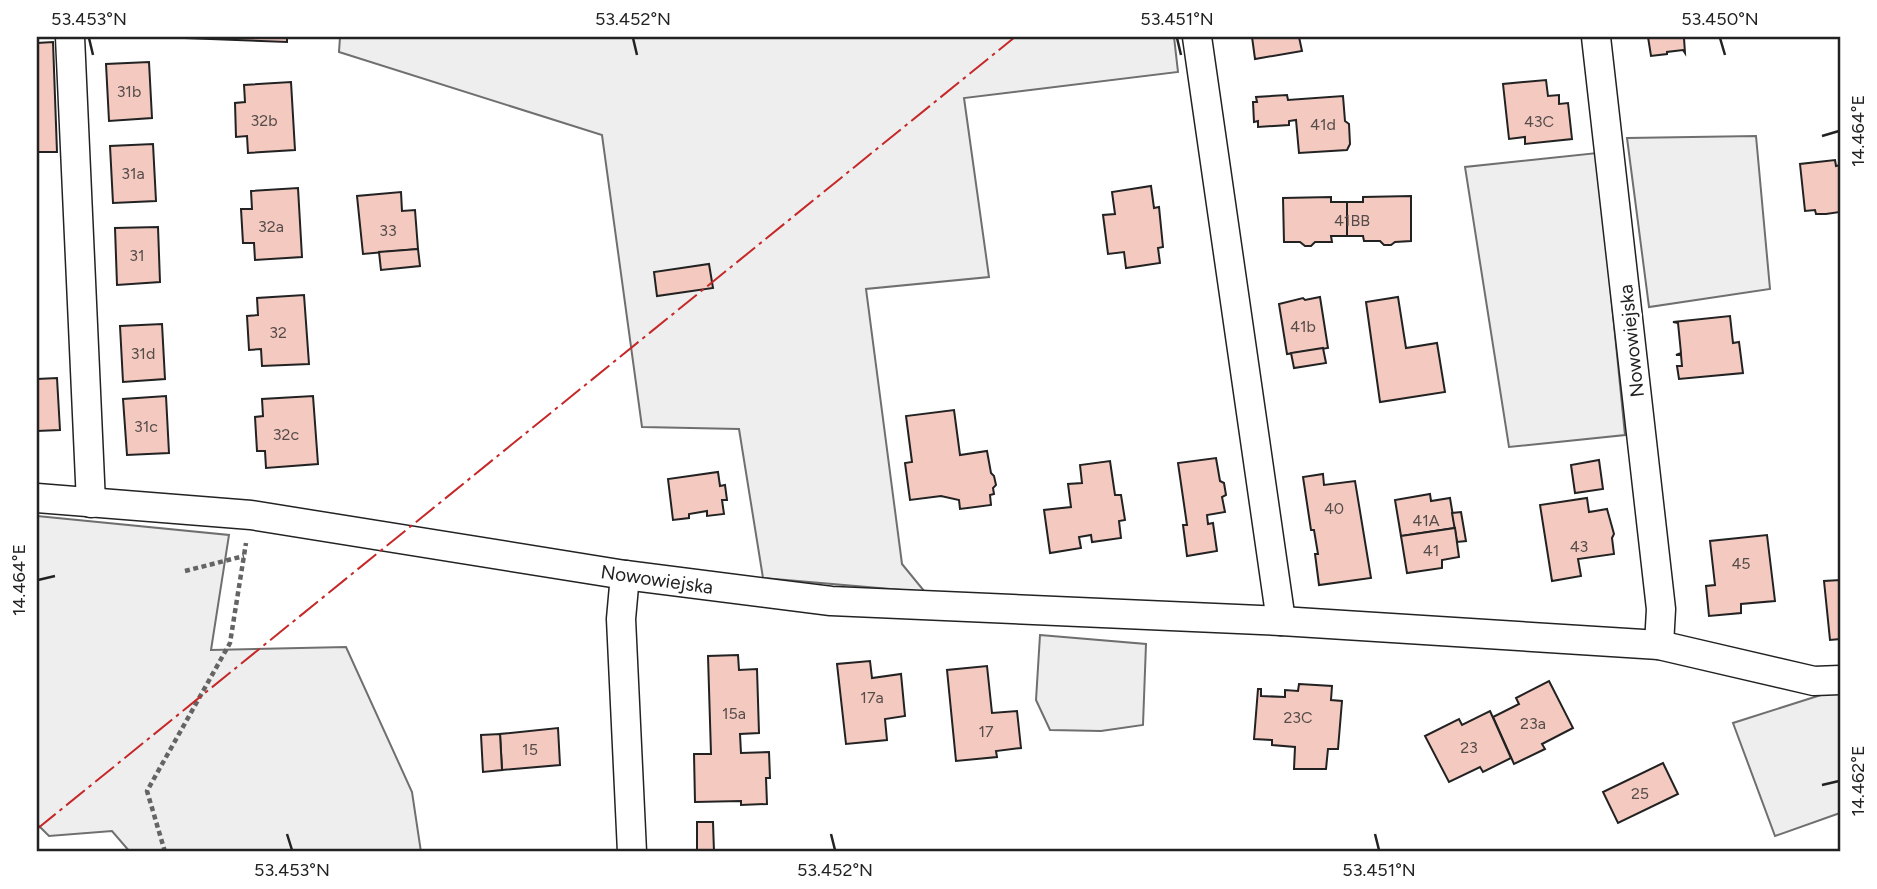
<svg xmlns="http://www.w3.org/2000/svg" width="1877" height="889" font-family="Figtree,sans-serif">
<rect width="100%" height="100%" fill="#fff"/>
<g fill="#eee" stroke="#6f6f6f" stroke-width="2">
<polygon points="340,37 1174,37 1178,72 964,98 989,277 866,289 902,564 925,592 763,578 739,429 642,427 602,135 339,52"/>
<polygon points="1756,136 1770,289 1649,307 1627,138"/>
<polygon points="1597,153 1625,435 1509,447 1465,167"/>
<polygon points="37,516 229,535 211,650 346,647 412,792 421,852 130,852 112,831 49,836 37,824"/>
<polygon points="1040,635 1146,644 1143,725 1101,731 1050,730 1036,700"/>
<polygon points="1840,693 1840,813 1775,836 1733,723 1824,694"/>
</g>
<g fill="#f3c9c0" stroke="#222" stroke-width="2">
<polygon points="158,37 287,37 287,42"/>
<polygon points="1252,37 1299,37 1302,51 1255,59"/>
<polygon points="1648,37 1699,37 1684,38 1685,53 1683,50 1667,52 1667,54 1651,56"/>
<polygon points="53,42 57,152 37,152 37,43"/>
<polygon points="149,62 152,118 109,121 106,64"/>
<polygon points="1546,80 1548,96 1559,95 1559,104 1568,103 1572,139 1525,144 1525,137 1509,139 1503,84"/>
<polygon points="291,82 295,150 248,153 247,136 236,137 235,103 245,102 244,85"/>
<polygon points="1287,95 1288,100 1343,96 1345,121 1349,124 1350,144 1347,150 1299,153 1296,120 1289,121 1289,125 1258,127 1258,121 1254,122 1253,102 1257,102 1256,97"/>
<polygon points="153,144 156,201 113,203 110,146"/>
<polygon points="1835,160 1836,166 1840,165 1840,212 1826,214 1816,214 1815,210 1805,211 1800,164"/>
<polygon points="1151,186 1154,208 1159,207 1163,247 1158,248 1160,263 1126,268 1124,252 1108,254 1103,215 1115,214 1112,192"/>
<polygon points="298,188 302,257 255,260 254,243 243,243 241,209 252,209 251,191"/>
<polygon points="401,192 402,211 415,210 418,249 363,254 357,196"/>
<polygon points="1411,196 1411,241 1395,242 1391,245 1384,245 1380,241 1364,241 1363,236 1347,236 1347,202 1363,202 1363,197"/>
<polygon points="1331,197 1331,202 1347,202 1347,236 1331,236 1332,242 1315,242 1311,246 1305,246 1300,242 1284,242 1283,198"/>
<polygon points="158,227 160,282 117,285 115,228"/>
<polygon points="418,249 420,266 381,270 379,252"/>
<polygon points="709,264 713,288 657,296 654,272"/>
<polygon points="304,295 309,364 262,366 261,349 249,350 247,316 258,315 257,298"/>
<polygon points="1320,297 1328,348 1287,354 1279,304 1303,298 1305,300"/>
<polygon points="1398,297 1406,348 1437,343 1445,392 1380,402 1366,302"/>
<polygon points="1730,316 1733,343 1739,342 1743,373 1679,379 1677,366 1682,366 1681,355 1676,355 1681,353 1678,323 1673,322"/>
<polygon points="162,324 165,379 123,382 120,326"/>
<polygon points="1323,348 1326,363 1294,368 1291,353"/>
<polygon points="57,378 60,430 37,431 37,379"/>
<polygon points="166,396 169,453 127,455 123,399"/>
<polygon points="313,396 318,464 266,468 265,451 257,451 255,417 263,416 262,399"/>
<polygon points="954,410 960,455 987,451 991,473 994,476 996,485 993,488 994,494 990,495 991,505 960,509 959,500 941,496 910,500 905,463 912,462 906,416"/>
<polygon points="1216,458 1220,481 1224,483 1226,495 1222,497 1225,512 1207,515 1208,524 1213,523 1217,551 1187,556 1183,525 1187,525 1178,463"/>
<polygon points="1599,460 1603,489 1575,493 1571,465"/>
<polygon points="1110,461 1115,495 1121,495 1125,520 1119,521 1121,538 1092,542 1091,535 1079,537 1081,548 1050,553 1044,510 1071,507 1068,484 1082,483 1080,465"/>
<polygon points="718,472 720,486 725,485 727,500 722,500 724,514 707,516 707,511 689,514 689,518 673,520 668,479"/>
<polygon points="1323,474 1324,485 1355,481 1371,578 1319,585 1315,554 1318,554 1314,530 1311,530 1303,477"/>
<polygon points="1430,494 1431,501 1450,498 1455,528 1401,536 1395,500"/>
<polygon points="1587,498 1589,512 1607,509 1614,534 1612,538 1614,554 1578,559 1581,576 1552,581 1540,505"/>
<polygon points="1461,512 1466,541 1457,542 1452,513"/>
<polygon points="1455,528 1459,557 1442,560 1442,568 1407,573 1401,536"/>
<polygon points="1767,535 1775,601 1741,604 1741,613 1709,616 1706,586 1715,585 1710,541"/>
<polygon points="1840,580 1840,639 1830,640 1824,581"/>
<polygon points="738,655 739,670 757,669 759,733 740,734 741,753 769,752 770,778 766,778 767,804 741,805 741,801 695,802 694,754 711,754 708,656"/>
<polygon points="870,661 872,678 901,674 905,716 885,719 887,740 846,744 837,664"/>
<polygon points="987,666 992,713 1017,711 1021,748 996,751 997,757 956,761 947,670"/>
<polygon points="1549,681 1573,728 1542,744 1545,749 1514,764 1493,717 1519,704 1516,698"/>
<polygon points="1299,684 1332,686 1331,700 1342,701 1338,749 1328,749 1326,769 1294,769 1295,747 1272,745 1272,740 1254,739 1258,689 1261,689 1261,696 1285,697 1285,690 1298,691"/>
<polygon points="1490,711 1511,758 1483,772 1480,767 1449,782 1425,736 1459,719 1462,725"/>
<polygon points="558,728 560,765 502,770 500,734"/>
<polygon points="500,734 502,770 483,772 481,735"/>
<polygon points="1663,763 1678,794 1618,823 1603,792"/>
<polygon points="697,822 713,822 714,852 697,852"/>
</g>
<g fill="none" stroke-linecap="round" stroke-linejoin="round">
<defs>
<g id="street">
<polyline points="70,37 91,503"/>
<polyline points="1197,37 1281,621"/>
<polyline points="1596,37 1661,609 1659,645"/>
<polyline points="37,498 251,515 625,575 831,601 1281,621 1659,645 1814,681 1840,680"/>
<polyline points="625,575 621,619 632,852"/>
</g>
</defs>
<use href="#street" stroke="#222" stroke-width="31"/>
<g stroke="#646464" stroke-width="4.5" stroke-dasharray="5 3.5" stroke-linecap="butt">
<polyline points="185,571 244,556"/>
<polyline points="165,852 147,791 230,643 246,543"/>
</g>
<use href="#street" stroke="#fff" stroke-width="28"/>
<polyline stroke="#c62828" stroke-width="2" stroke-dasharray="24 5 3.5 5" stroke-linecap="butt" points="37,829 1015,37"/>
</g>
<path fill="none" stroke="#222" stroke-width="2.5" d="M89,38L93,55M633,38L637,55M1177,38L1181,55M1720,38L1725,55M1822,136L1839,131M38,580L55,576M1822,785L1839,781M287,834L292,850M831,834L835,850M1375,834L1379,850"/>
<g text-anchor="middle" stroke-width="5" stroke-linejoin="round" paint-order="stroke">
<g font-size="16" fill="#564c4a">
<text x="129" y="97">31b</text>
<text x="264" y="126">32b</text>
<text x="1539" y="127">43C</text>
<text x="1323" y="130">41d</text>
<text x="133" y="179">31a</text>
<text x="1352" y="226">41BB</text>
<text x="271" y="232">32a</text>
<text x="388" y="236">33</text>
<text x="137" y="261">31</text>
<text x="1303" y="332">41b</text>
<text x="278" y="338">32</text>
<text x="143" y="359">31d</text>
<text x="146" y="432">31c</text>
<text x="286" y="440">32c</text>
<text x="1334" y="514">40</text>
<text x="1426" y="526">41A</text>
<text x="1579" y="552">43</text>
<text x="1431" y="556">41</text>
<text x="1741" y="569">45</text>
<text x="872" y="703">17a</text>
<text x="734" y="719">15a</text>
<text x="1298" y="723">23C</text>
<text x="1533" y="729">23a</text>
<text x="986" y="737">17</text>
<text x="1469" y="753">23</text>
<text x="530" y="755">15</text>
<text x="1640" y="799">25</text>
</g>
<g font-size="19" fill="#222" stroke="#fff">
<text transform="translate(1631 341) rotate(-96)" y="7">Nowowiejska</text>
<text transform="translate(657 579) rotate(8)" y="7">Nowowiejska</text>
</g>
</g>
<rect width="1877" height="889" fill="none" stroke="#ffffff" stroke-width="77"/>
<rect x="38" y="38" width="1801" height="812" fill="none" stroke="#222" stroke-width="2.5"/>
<g font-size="18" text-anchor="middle" fill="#222">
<text x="89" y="25">53.453°N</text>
<text x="633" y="25">53.452°N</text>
<text x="1177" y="25">53.451°N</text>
<text x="1720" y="25">53.450°N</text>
<text transform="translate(1858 131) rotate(-90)" y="6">14.464°E</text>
<text transform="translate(19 580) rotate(-90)" y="6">14.464°E</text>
<text transform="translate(1858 781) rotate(-90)" y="6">14.462°E</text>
<text x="292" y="876">53.453°N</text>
<text x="835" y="876">53.452°N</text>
<text x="1379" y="876">53.451°N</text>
</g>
</svg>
